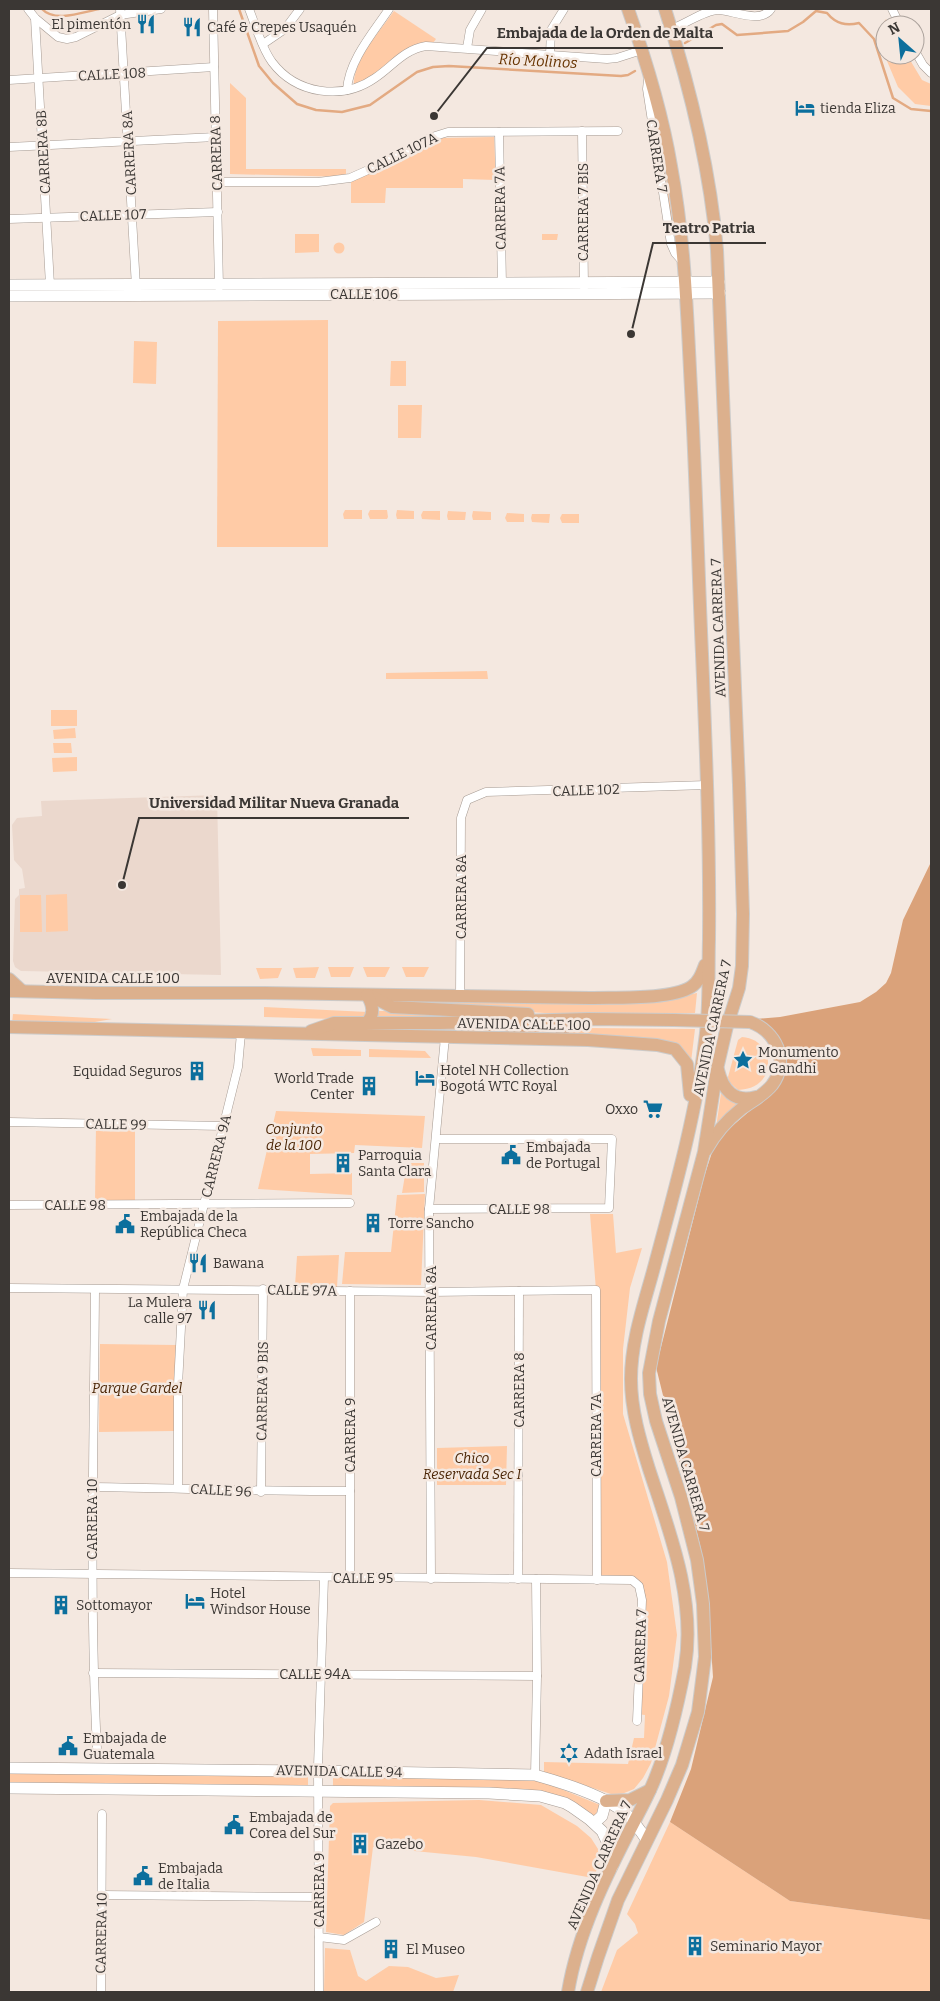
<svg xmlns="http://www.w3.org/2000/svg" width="940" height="2001" font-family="Bitter,serif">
<rect width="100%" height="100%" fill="#f4e8e0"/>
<polygon fill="#ebd8cd" points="217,795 221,975 21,971 15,967 13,961 15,899 19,895 19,889 25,888 22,869 14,860 12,825 17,818 42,816 41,801"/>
<g fill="#ffcba6">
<path d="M394,11L436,39L433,43L416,45L375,75L354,87C352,61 380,31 394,11Z"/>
<polygon points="886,19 889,25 885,25 885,55 907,55 922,80 931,84 931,106 915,104 898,87 876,35"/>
<polygon points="230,83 246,98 246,169 346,169 346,177 230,174"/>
<polygon points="656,115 666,156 678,248 672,230"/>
<polygon points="494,137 496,180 463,179 463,188 386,188 385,203 351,203 351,181 443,138"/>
<polygon points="295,234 319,234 319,252 295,253"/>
<polygon points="542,234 558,234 557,240 542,240"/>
<circle cx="339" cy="248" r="5.5"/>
<polygon points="328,320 328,547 217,547 218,321"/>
<polygon points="134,341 157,342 156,384 133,383"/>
<polygon points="391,361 406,361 406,386 390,386"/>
<polygon points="398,405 422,405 421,438 398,438"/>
<polygon points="345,510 362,510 362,519 344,519 343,514"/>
<polygon points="370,510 387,510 388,517 387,519 370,519 368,514"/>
<polygon points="397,510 414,511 414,519 397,519 396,515"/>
<polygon points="423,511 440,511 440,520 422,519 421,515"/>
<polygon points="448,511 466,512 465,520 448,520 447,516"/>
<polygon points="473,511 491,512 491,520 473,520 472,516"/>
<polygon points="507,513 524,514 524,522 507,522 505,518"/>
<polygon points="532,514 550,514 549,523 532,522 531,518"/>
<polygon points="562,514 579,514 579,523 562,523 560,518"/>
<polygon points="487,671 488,679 386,679 386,673"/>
<rect x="51" y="710" width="26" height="16"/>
<polygon points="75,728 76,738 54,739 53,730"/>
<polygon points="53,743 71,743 72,753 54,753"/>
<polygon points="77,757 77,771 53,772 52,758"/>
<polygon points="67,894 68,931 46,932 46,895"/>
<polygon points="20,895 41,895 42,932 20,932"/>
<polygon points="319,967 315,978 296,978 293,968"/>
<polygon points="328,967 354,967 350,977 331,977"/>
<polygon points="363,967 390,967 385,977 367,977"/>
<polygon points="402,967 429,967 424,977 406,977"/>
<polygon points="256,968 282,968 278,978 260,979"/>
<polygon points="697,993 695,1013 577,1015 403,1004 392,999 677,997"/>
<polygon points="264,1007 368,1012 367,1020 264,1017"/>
<polygon points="376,1011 416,1011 514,1018 376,1019"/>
<polygon points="13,1014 112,1019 89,1023 12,1023"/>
<polygon points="586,1024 586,1028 695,1029 691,1062 683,1051 399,1032 398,1029"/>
<path d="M742,1037C776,1039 779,1089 738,1090L729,1082L728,1077L738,1040Z"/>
<polygon points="311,1048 361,1050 361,1056 313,1056"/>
<polygon points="369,1049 425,1051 431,1058 369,1057"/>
<polygon points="721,1093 732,1102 745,1103 716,1128"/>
<polygon points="276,1111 425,1116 422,1148 355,1145 354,1153 310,1154 310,1174 352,1173 352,1195 258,1189"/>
<polygon points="135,1123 135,1203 95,1203 96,1124"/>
<polygon points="407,1163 424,1163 424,1192 402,1193"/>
<polygon points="425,1194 421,1285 342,1284 345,1252 391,1252 397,1195"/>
<polygon points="590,1214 613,1214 616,1253 642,1248 630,1288 623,1349 623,1414 667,1562 677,1635 669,1696 651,1763 643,1778 634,1789 617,1796 544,1772 544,1762 628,1764 634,1738 644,1738 645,1715 637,1714 642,1600 637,1582 597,1580 596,1290"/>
<polygon points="339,1255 337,1287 295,1286 297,1256"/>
<polygon points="100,1344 176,1345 174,1431 99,1432"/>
<polygon points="507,1446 506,1485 437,1485 437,1448"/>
<polygon points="9,1772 308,1775 308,1786 9,1784"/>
<path d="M333,1775L539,1780L600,1805L595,1816C571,1800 554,1794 525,1789L333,1786Z"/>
<polygon points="479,1800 541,1805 577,1826 591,1838 598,1849 600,1863 593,1878 476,1857 373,1847 364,1922 344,1935 326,1932 330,1806 333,1803"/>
<polygon points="670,1822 790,1901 931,1920 931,1992 601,1992 617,1950 638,1933 635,1924 627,1914"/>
<polygon points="325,1948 350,1950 358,1976 366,1981 389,1966 408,1967 436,1978 459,1975 453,1992 324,1992"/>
</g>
<g fill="#daa27a">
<polygon points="931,862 931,1920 790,1901 670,1822 691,1769 713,1677 707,1589 700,1545 656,1367 704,1177 716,1140 768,1095 785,1063 756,1019 780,1017 860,1002 876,992 886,983 891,973 903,920"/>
<polygon points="564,1025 572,1037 478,1033 481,1026"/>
</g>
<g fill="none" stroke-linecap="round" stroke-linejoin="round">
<g stroke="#e3aa82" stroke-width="2.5">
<path d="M42,9C55,23 83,12 99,9"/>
<polyline points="239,9 259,66 273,83 297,104 316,110 342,112 370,105 417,72 433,67 449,66 621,76 628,75 635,71"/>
<path d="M685,43L716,25L722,24L737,35L788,31L803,22L816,11L827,13C836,24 846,26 859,23L874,39L893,98L911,109L931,111"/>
</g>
<defs>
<g id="minor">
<polyline points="28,9 35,18 58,37 67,39 76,37 120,15 161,9"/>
<polyline points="120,9 136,287"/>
<polyline points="213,9 219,287"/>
<path d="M249,9C256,26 261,47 272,62C296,94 342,101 375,78C393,66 403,50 426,46L607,59L617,58L642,50"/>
<polyline points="892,9 900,25"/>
<polyline points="35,18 50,285"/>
<path d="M671,29C684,25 706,9 719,10C734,11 761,24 771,9"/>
<polyline points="263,44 285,29 300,9"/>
<polyline points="467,48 470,30 482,9"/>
<polyline points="915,51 923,65 931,73"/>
<polyline points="550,55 551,30 564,9"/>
<polyline points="9,80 214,67"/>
<polyline points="648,80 647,89 671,244 675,253 684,263"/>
<path d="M347,90C349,60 373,33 389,9"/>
<polyline points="582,131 584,287"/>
<polyline points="499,132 502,284"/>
<polyline points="9,147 216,137"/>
<polyline points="217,182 318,182 350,178 395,158 432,137 448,132 618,131"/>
<polyline points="9,219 218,212"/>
<polyline points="460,996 461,818 467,800 486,792 707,785"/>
<polyline points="9,1122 223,1126"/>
<polyline points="9,1205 350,1203"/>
<polyline points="429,1209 609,1208 612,1139 436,1139"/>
<polyline points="9,1288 431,1292 596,1290 597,1580"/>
<path d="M95,1290C94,1443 89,1596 97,1749"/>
<polyline points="350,1291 350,1578"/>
<path d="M92,1487C178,1488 264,1492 350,1491"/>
<polyline points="178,1487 178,1385 183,1289 238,1067 241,1033"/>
<polyline points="261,1492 263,1289"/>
<polyline points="9,1573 632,1580 639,1586 642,1600 637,1721"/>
<polyline points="431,1579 429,1209 445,1037"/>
<polyline points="518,1579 519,1291"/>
<polyline points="93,1673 537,1676"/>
<polyline points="535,1775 537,1676 536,1579"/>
<polyline points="102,1895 319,1897"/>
<polyline points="319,1937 344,1940 376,1922"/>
<polyline points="101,1992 102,1814"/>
<polyline points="319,1992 318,1767 324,1578"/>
</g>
<g id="secondary">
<polyline points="9,285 719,282"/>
<polyline points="9,296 720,293"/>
<path d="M9,1768L318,1771L535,1775C560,1782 605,1796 625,1813C634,1820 640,1831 647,1840"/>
<polyline points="9,1788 489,1793 540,1796 565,1803 572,1807 589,1819 602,1831 608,1844 612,1867"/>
<polyline points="594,1823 602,1816 606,1801"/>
</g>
<g id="primary">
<polyline points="9,979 22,991"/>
<path d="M9,991L96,993H265L590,998C616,997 670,1000 691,987C699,982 702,973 705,965"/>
<polyline points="371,996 392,1007 528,1014"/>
<path d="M367,1023C375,1014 373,1005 367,995"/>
<polyline points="9,1027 588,1040 657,1045 675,1049 687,1064 690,1095"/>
<polyline points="311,1031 334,1023 440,1023 588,1019 674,1020"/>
<path d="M718,1070C723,1090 734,1103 756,1097"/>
<path d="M706,1150C715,1134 727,1120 741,1109C752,1101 764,1095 772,1085C790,1061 776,1031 750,1022"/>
<polyline points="606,1801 630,1800 650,1790"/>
<path d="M568,1992C578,1932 606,1876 634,1822C642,1807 650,1792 656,1776C670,1741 678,1704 685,1667C696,1599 670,1533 649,1469C640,1440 631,1410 631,1379C631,1338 646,1299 656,1260C675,1189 696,1114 705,1041C710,1008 708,973 709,939C710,844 706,749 702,654C698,566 696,477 691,389C687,314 685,240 671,166C662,112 646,60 628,9"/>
<path d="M587,1992L598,1957L618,1900L667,1800L682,1765L698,1712L705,1657L703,1604L697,1560L681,1497L656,1421L650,1394L649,1373L659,1321L704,1152L717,1069L727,1026L739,988L742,966L743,914L739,785L717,250C710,168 690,87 665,9"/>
</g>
</defs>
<use href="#minor" stroke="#a69b93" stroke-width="9"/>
<use href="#secondary" stroke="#a69b93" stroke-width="12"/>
<use href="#primary" stroke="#cccbca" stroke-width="14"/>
<use href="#minor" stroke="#fff" stroke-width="8"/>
<use href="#secondary" stroke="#fff" stroke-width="11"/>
<use href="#primary" stroke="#dcb08d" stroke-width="12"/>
<defs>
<polyline id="primary-bridge" points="674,1020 750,1022"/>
</defs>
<use href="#primary-bridge" stroke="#cccbca" stroke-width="14" stroke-linecap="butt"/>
<use href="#primary-bridge" stroke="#dcb08d" stroke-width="12"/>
</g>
<defs>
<symbol id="restaurant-bare" viewBox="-9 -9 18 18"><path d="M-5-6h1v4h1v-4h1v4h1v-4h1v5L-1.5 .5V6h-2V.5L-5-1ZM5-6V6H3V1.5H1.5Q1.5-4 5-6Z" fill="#0c6f9d" stroke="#f4e8e0" stroke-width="2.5" paint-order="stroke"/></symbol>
<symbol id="hotel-bare" viewBox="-9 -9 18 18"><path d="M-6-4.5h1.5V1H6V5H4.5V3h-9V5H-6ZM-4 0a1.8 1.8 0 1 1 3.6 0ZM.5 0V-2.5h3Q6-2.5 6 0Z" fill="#0c6f9d" stroke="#f4e8e0" stroke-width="2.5" paint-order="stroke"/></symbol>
<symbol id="sight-bare" viewBox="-9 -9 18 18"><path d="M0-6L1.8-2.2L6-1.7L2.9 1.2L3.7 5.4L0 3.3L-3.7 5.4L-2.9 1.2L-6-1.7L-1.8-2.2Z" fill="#0c6f9d" stroke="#f4e8e0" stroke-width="2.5" paint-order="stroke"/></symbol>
<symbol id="building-bare" viewBox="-9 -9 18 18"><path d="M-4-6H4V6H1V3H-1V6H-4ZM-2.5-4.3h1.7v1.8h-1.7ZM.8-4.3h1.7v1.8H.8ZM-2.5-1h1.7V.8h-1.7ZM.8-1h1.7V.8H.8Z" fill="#0c6f9d" stroke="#f4e8e0" stroke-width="2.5" paint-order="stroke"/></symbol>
<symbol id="supermarket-bare" viewBox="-9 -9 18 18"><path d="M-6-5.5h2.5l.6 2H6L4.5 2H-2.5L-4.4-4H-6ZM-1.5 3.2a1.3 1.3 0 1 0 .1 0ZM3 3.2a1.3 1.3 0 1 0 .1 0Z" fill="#0c6f9d" stroke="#f4e8e0" stroke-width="2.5" paint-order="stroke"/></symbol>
<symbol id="civic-bare" viewBox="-9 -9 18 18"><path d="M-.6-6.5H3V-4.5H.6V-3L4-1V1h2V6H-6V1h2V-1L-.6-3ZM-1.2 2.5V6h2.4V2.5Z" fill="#0c6f9d" stroke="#f4e8e0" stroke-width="2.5" paint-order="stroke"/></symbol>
<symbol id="synagogue-bare" viewBox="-9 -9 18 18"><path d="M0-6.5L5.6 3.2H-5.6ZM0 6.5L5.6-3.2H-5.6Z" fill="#0c6f9d" stroke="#f4e8e0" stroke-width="2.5" paint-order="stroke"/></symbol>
</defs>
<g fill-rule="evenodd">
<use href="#restaurant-bare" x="132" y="10" width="28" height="28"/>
<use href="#restaurant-bare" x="178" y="13" width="28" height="28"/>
<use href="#hotel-bare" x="791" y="94" width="28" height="28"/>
<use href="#sight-bare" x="729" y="1046" width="28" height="28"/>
<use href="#building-bare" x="183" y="1057" width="28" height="28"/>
<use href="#hotel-bare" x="411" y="1064" width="28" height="28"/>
<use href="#building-bare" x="355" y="1072" width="28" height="28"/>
<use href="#supermarket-bare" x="639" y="1095" width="28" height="28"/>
<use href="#civic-bare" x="497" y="1141" width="28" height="28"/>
<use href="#building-bare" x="329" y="1149" width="28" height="28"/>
<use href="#building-bare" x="359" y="1209" width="28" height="28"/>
<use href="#civic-bare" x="111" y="1210" width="28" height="28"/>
<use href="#restaurant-bare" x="184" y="1249" width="28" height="28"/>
<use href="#restaurant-bare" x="193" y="1296" width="28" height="28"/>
<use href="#hotel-bare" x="181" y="1587" width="28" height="28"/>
<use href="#building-bare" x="47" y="1591" width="28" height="28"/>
<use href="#civic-bare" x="54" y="1732" width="28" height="28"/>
<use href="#synagogue-bare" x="555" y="1739" width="28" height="28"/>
<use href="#civic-bare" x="220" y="1811" width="28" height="28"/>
<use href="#building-bare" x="346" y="1830" width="28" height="28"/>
<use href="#civic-bare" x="129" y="1862" width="28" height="28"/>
<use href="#building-bare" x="681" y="1932" width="28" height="28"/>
<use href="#building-bare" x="377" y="1935" width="28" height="28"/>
</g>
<g text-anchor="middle" stroke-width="5" stroke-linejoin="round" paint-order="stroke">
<g font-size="14" fill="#3b3734" stroke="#f4e8e0" text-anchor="start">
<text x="131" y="29" text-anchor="end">El pimentón</text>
<text x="207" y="32">Café &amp; Crepes Usaquén</text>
<text x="820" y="113">tienda Eliza</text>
<text x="758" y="1057">Monumento<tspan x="758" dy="16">a Gandhi</tspan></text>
<text x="440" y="1075">Hotel NH Collection<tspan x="440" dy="16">Bogotá WTC Royal</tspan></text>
<text x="182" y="1076" text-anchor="end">Equidad Seguros</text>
<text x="354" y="1083" text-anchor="end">World Trade<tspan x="354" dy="16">Center</tspan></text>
<text x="638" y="1114" text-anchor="end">Oxxo</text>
<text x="526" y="1152">Embajada<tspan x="526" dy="16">de Portugal</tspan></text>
<text x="358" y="1160">Parroquia<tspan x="358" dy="16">Santa Clara</tspan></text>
<text x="140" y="1221">Embajada de la<tspan x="140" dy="16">República Checa</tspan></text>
<text x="388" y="1228">Torre Sancho</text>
<text x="213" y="1268">Bawana</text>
<text x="192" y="1307" text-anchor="end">La Mulera<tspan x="192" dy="16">calle 97</tspan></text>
<text x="210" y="1598">Hotel<tspan x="210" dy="16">Windsor House</tspan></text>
<text x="76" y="1610">Sottomayor</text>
<text x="83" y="1743">Embajada de<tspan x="83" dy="16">Guatemala</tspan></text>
<text x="584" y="1758">Adath Israel</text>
<text x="249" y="1822">Embajada de<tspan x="249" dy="16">Corea del Sur</tspan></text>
<text x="375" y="1849">Gazebo</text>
<text x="158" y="1873">Embajada<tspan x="158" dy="16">de Italia</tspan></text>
<text x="710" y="1951">Seminario Mayor</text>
<text x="406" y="1954">El Museo</text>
</g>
<g font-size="14" fill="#3b3734" stroke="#f4e8e0">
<text transform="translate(112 74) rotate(-3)" y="5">CALLE 108</text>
<text transform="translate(43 152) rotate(-93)" y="5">CARRERA 8B</text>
<text transform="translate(129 153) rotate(-93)" y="5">CARRERA 8A</text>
<text transform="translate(216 153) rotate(-92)" y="5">CARRERA 8</text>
<text transform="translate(402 153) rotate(-26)" y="5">CALLE 107A</text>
<text transform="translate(657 156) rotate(81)" y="5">CARRERA 7</text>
<text transform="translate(500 208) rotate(-91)" y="5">CARRERA 7A</text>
<text transform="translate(583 212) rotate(-90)" y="5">CARRERA 7 BIS</text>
<text transform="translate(113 215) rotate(-2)" y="5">CALLE 107</text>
<text x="364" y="299">CALLE 106</text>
<text transform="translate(718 628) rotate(-92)" y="5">AVENIDA CARRERA 7</text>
<text transform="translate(586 790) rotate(-2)" y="5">CALLE 102</text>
<text transform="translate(461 897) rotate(-90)" y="5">CARRERA 8A</text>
<text x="113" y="983">AVENIDA CALLE 100</text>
<text transform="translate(524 1024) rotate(1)" y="5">AVENIDA CALLE 100</text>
<text transform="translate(712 1028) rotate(-78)" y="5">AVENIDA CARRERA 7</text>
<text transform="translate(116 1124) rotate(1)" y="5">CALLE 99</text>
<text transform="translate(216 1156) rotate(-76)" y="5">CARRERA 9A</text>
<text x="75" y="1210">CALLE 98</text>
<text x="519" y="1214">CALLE 98</text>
<text transform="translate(302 1290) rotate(1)" y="5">CALLE 97A</text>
<text transform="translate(431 1308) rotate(-90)" y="5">CARRERA 8A</text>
<text transform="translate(519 1390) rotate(-90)" y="5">CARRERA 8</text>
<text transform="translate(262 1391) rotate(-89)" y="5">CARRERA 9 BIS</text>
<text transform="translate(350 1435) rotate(-90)" y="5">CARRERA 9</text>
<text transform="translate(596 1435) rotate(-90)" y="5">CARRERA 7A</text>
<text transform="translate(686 1464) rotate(74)" y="5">AVENIDA CARRERA 7</text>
<text transform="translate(221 1490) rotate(3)" y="5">CALLE 96</text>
<text transform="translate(92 1519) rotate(-90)" y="5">CARRERA 10</text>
<text x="363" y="1583">CALLE 95</text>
<text transform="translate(640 1646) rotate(-88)" y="5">CARRERA 7</text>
<text x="315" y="1679">CALLE 94A</text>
<text transform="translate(339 1771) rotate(1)" y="5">AVENIDA CALLE 94</text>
<text transform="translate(599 1865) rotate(-66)" y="5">AVENIDA CARRERA 7</text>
<text transform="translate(319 1890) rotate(-90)" y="5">CARRERA 9</text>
<text transform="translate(101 1933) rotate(-89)" y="5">CARRERA 10</text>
</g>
<g font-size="14" font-style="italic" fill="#4b2606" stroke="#f4e8e0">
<text x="294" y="1134">Conjunto<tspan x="294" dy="16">de la 100</tspan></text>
<text x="137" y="1393">Parque Gardel</text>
<text x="472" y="1463">Chico<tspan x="472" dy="16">Reservada Sec I</tspan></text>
</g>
<g font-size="15" font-style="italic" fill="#630" stroke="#f4e8e0">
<text transform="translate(538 61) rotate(3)" y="5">Río Molinos</text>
</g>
</g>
<path fill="none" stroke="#3b3734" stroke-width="2" d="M434 116L487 48H723M631 334L653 243H766M122 885L139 818H409"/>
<g fill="#3b3734" stroke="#f4e8e0" stroke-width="2">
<circle cx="434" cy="116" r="5"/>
<circle cx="631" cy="334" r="5"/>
<circle cx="122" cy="885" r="5"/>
</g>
<g font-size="15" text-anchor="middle" font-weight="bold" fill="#3b3734" stroke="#f4e8e0" stroke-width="5" stroke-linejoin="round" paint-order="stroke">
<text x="605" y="38">Embajada de la Orden de Malta</text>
<text x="709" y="233">Teatro Patria</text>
<text x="274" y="808">Universidad Militar Nueva Granada</text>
</g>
<rect width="940" height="2001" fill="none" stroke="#3b3734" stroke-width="20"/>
<g transform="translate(900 40) rotate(333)"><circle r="24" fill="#f4e8e0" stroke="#aaa19b"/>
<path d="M0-4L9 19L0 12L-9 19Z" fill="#0c6f9d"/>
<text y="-8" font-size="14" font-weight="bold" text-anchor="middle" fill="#3b3734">N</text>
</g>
</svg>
